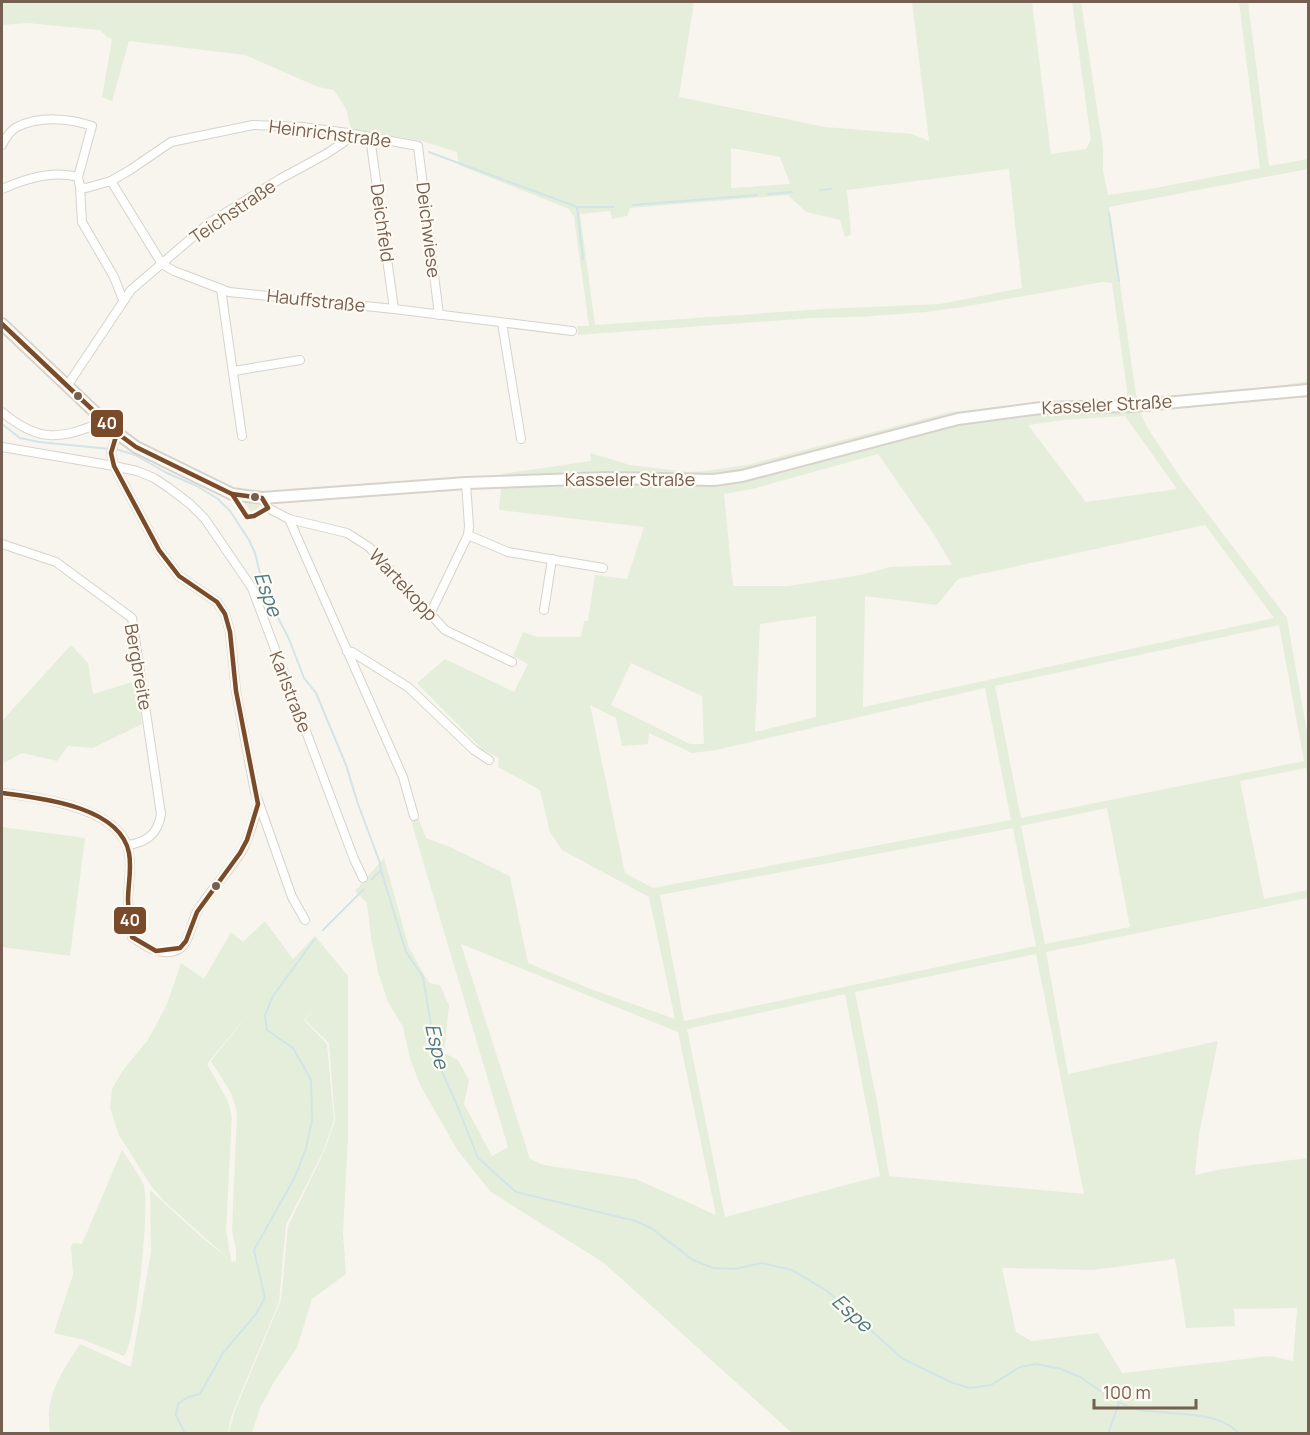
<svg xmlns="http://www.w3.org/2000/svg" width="1310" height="1435" font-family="Manrope,sans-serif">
<rect width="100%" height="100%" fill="#f8f5ee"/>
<g fill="#e5eeda" fill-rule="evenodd">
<path d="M2,2H694L679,97L825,127L912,134L929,141L912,2H1032L1051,154L1086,149L1091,140L1072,2H1081L1103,148V171L1108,195L1150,189L1260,168L1239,2H1248L1269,166L1308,159V169L1109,207L1136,395L1139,399L1284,385L1308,381V397L1140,412L1147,427L1183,481L1287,618L1308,738V777L1306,768L1240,781L1264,899L1308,890V898L1046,952L1068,1074L1218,1041L1199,1134L1195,1175L1222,1169L1308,1158L1307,1433H792L604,1263L491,1192L458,1151L420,1085L410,1058L403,1027L388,1002L378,972L371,937L367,903L355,891L384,858L409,948L429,983L440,985L449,1006L444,1053L458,1060L469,1080L464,1104L492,1156L508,1147L409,814L416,813L426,838L450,847L510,876L528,963L588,988L675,1019L649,897L562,850L550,832L540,790L498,767L499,758L482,749L417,683L445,659L514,692L528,664L513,656L523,632L538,637H581L584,621H588L595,575L627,579L644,527L499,510L502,474L591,461L590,453L630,465L688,472L705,471L747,465L950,412L1038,403L1124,401L1127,398V390L1112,283L1102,282L963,307L926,312L859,317L813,318L578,335L577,326H589L574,217L569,209L459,165L457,152L422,141L351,129L346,109L334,90L318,87L245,55L129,41L112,101L102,97L112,39L107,37L100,30L27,23L2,25ZM731,148L780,157L790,184L731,188ZM1009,169L1022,288L940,304L823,309L595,325L580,214L610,211L612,219L627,216L630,208L788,195L806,212L840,220L845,237L851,235L847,190ZM1125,416L1177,489L1086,502L1028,425L1063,420ZM878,454L933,533L952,565L890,567L861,575L788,586H733L724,494L752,489ZM1205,525L1274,618L863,707L865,596L937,605L958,579ZM816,616V717L755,732L760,624ZM1279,625L1304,761L1021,818L995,686ZM631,663L702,696L704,744H690L611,705ZM985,688L1011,820L653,888L625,873L590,705L616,718L622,746L648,744L649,733L692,753L716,750ZM1107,808L1130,927L1045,944L1021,826ZM1013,828L1036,946L684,1021L660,895ZM461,944L678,1032L716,1215L636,1179L544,1165L530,1159ZM1036,954L1084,1194L889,1176L878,1107L855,992ZM845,994L880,1176L725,1217L687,1029ZM1175,1259L1186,1328L1235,1326L1234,1309L1297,1308L1293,1361L1270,1356L1122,1373L1098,1333L1031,1341L1016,1332L1002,1268L1092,1270Z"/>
<polygon points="241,498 264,508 251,512"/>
<polygon points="71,645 88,663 93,694 136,681 142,724 93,748 68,746 57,761 22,753 2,764 2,721"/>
<polygon points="2,827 85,838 70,956 2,947"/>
<path d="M265,921L293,959L315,936L348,976V1138L343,1233L346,1274L312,1299L297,1348L274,1382L260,1408L252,1433H229L234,1413L281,1300L288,1226L324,1152L335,1120L329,1043L305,1020L315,1008L304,1020L327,1044L334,1120L323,1152L286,1225L279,1302L231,1417L228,1433H50C44,1397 61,1373 80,1344L131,1367L151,1252L150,1190L199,1235L231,1261L165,1202L151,1186L119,1135L110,1108L112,1089L123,1070L148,1040L167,1004L181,963L204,979L231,932L243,942ZM249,1013L211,1061L231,1093L237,1112L232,1231L236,1249V1262L231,1261L226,1229L232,1117L228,1101L207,1064Z"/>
<path d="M122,1150C129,1161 139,1174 144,1186C150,1206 136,1343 124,1356L84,1340L54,1333L73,1275L71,1247L73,1243L82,1244Z"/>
</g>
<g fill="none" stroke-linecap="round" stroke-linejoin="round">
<g stroke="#d2e4e7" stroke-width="2">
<polyline points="429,152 577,207 614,207"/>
<polyline points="820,190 831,189"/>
<polyline points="768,194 792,192"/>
<polyline points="633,205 757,195"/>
<polyline points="577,207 583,259"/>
<polyline points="1109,213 1119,281"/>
<polyline points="2,424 20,438 39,442 110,449"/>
<polyline points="116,449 135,455 167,473 197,486 218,499 230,511 249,540 255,553 264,590 289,639 304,678 316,693 346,765 358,804 380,863 381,870 406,952 423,977 437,1060 459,1110 478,1158 516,1192 636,1221 651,1228 693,1260 713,1268 735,1269 762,1263 792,1270 827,1291 903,1359 953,1383 970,1388 991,1385 1020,1367 1037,1364 1061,1369 1080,1377 1105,1394"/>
<polyline points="372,879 381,870"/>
<polyline points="323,930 364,889"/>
<path d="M1110,1397C1119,1403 1130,1408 1140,1410C1168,1415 1221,1410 1239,1434"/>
<polyline points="185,1434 176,1415 178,1404 188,1397 200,1394 223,1353 256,1314 265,1298 254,1250 295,1177 306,1148 312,1121 311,1080 293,1048 267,1030 265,1015 273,996 314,940"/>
<polyline points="1108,1434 1119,1403"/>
</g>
<defs>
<g id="street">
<polyline points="370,137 394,309"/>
<path d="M2,145C5,139 11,130 17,127C39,116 69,118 92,126L78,177"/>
<polyline points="111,181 162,264 174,271 229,292 394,309 572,331"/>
<polyline points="80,187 82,222 114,277 123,300"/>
<path d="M2,189C25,179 52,170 78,177L80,187L86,188L111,181L130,170L171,142L253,125L303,127L348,133L418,146L439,315"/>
<polyline points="221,289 242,436"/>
<polyline points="502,323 521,439"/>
<polyline points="234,371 300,360"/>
<polyline points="67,386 131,290 209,223 280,179 326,154 344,142 348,133"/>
<path d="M2,412C40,444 61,439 105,421"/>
<polyline points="117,433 111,453 114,466 159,550 179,576 217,602 225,614 230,632 236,691 255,792 292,897 305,920"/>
<polyline points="2,447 114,466 137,471 154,478 169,488 190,504 205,519 252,588 354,859 363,878"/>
<polyline points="262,498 268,508 289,519 347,533 369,547 445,630 512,662"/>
<polyline points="289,519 403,777 414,816"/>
<polyline points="468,535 508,552 603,568"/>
<path d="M2,544L56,562L132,618L161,814C158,834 146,843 127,845"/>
<polyline points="544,610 552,559"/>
<polyline points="430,614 468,535 469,526 466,483"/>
<polyline points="347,651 352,652 408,687 474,750 489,760"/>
<path d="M2,793C37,797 114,807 127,846C133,863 128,883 128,901C129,913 131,925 132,937C145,946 162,958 179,949C190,942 191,923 197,912C209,891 228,873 241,852C250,838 253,821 258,805"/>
</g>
<polyline id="secondary" points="2,324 117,433 136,447 232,494 262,498 466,483 606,478 714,480 742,476 958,419 1041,408 1132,406 1308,390"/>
</defs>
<use href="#street" stroke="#d7d2cd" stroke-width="10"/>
<use href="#secondary" stroke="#d8d2cc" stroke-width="14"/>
<use href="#street" stroke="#fefefc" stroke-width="8"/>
<use href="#secondary" stroke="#fefefc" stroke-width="10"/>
<defs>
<g id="bus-1">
<polyline points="2,324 117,433 136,447 232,494"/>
<polygon points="232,494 262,498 268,508 254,516 247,517"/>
<path d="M2,793C40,798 120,806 129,853C132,869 128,884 128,900C128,912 131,925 132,937L156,951L180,948L186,941L197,912L240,853L247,840L258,804L236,691L230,632L225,614L217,602L179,576L159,550L114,466L111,453L117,433"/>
</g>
</defs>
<use href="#bus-1" stroke="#fefaf2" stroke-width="9"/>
<use href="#bus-1" stroke="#7a4b2a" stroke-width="4.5"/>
</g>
<g fill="#755f50" stroke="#fefaf2" stroke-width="2">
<circle cx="78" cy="396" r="5"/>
<circle cx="255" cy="497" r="5"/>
<circle cx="216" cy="886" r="5"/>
</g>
<g text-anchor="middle" stroke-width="4.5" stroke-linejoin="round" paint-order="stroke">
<g font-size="18" fill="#755f50" stroke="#fefaf2">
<text transform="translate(330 134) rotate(7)" y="6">Heinrichstraße</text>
<text transform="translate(233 212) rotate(-34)" y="6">Teichstraße</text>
<text transform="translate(382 223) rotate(82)" y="6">Deichfeld</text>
<text transform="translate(428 230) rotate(83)" y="6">Deichwiese</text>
<text transform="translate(316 301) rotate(6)" y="6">Hauffstraße</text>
<text transform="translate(1107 405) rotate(-3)" y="6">Kasseler Straße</text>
<text x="630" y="486">Kasseler Straße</text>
<text transform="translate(403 585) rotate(47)" y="6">Wartekopp</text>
<text transform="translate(138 667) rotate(80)" y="6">Bergbreite</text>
<text transform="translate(290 692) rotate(69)" y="6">Karlstraße</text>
</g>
<g font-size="20" font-style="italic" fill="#4b7985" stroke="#fefaf2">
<text transform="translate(268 594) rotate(70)" y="7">Espe</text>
<text transform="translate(437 1046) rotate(77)" y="7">Espe</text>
<text transform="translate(852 1313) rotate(42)" y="7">Espe</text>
</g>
</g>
<g stroke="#fefaf2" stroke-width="2">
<rect x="90" y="409" width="34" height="29" rx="6" fill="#7a4b2a"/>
<rect x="113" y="906" width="34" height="29" rx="6" fill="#7a4b2a"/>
</g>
<g font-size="16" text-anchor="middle" font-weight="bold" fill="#fff">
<text x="107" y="429">40</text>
<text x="130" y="926">40</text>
</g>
<rect width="1310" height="1435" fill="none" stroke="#755f50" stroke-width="6"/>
<path d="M1094 1399v9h102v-9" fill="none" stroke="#755f50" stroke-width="3"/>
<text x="1103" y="1399" font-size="18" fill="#755f50" stroke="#fefaf2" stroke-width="4.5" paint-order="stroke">100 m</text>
</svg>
